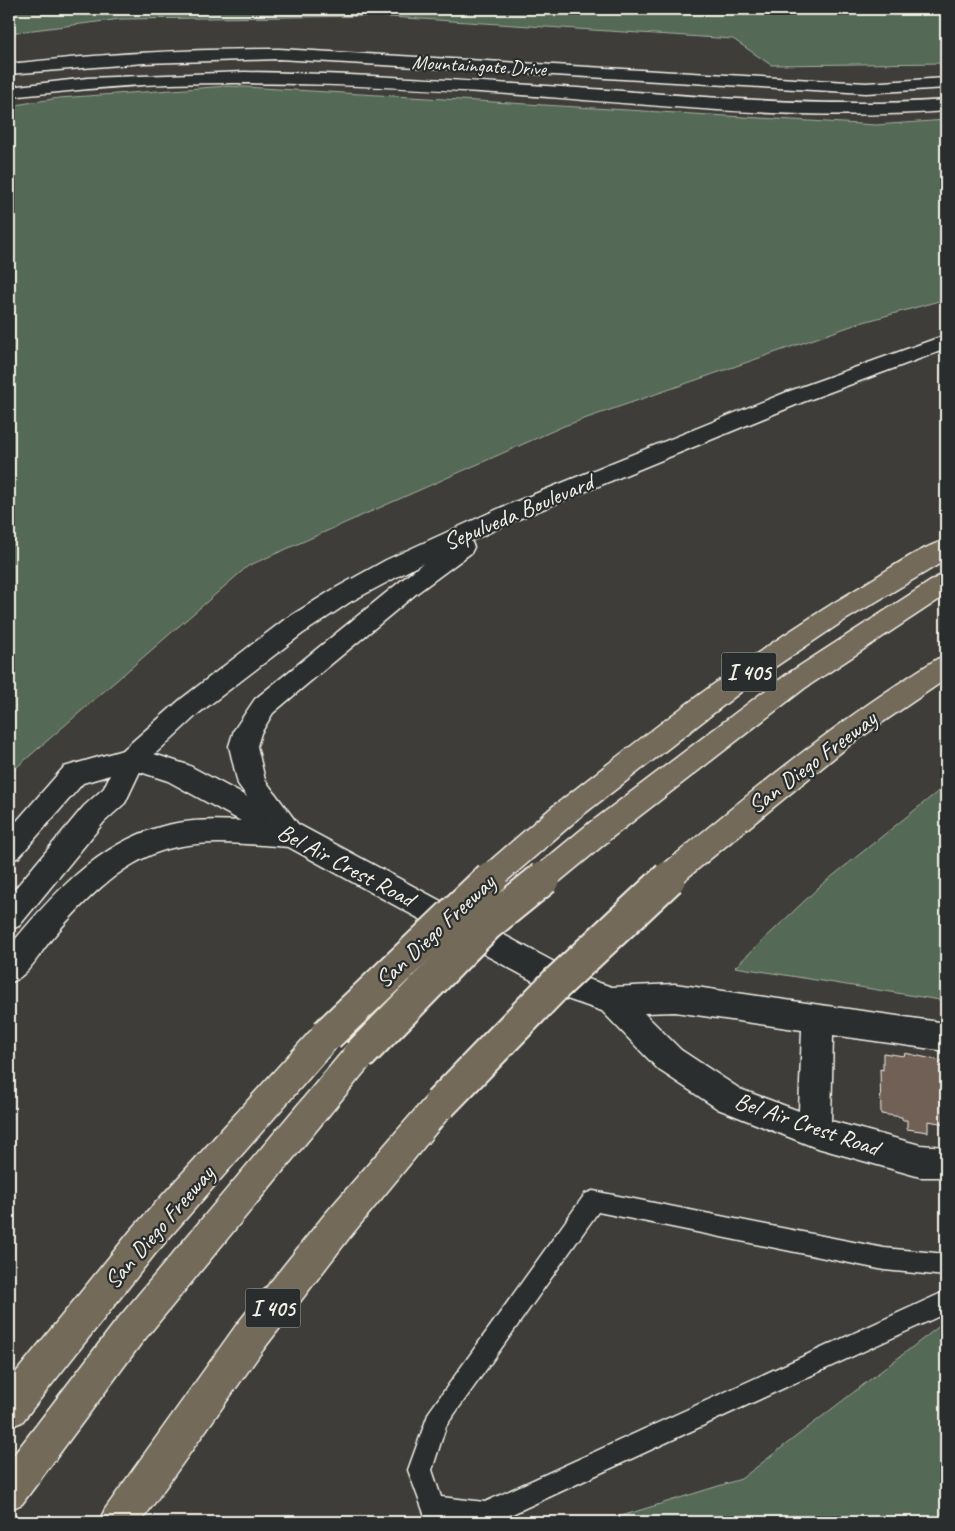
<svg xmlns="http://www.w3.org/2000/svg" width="955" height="1531" font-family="Caveat,sans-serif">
<rect width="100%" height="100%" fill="#3f3d3a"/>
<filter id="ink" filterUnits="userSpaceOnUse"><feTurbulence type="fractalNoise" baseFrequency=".02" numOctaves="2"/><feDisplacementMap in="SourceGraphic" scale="10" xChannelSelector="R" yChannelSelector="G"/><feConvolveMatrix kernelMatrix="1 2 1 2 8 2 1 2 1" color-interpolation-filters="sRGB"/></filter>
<g filter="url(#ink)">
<g fill="#556a56" stroke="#a4ae9f">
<polygon points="9,9 946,9 946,63 771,65 733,39 374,16 121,19 9,33"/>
<polygon points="228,86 876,125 946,120 946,299 860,323 564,426 248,566 9,774 9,106 59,98"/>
<polygon points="946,785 946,1001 735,967 820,886"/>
<polygon points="946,1321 946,1522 602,1522 741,1479"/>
</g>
<polygon fill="#6f6155" stroke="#f4f1e8" points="883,1053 904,1056 905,1053 946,1062 946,1124 928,1121 928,1132 907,1129 907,1120 902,1120 902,1117 881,1114 880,1069 883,1070"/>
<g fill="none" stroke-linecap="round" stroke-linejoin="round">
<defs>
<polygon id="lane" points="593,1191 884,1248 946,1254 946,1276 884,1270 598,1212 446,1426 432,1470 441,1497 485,1502 946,1291 946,1313 495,1522 453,1522 425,1516 408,1470 429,1412 585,1194"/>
<path id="street" d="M132,747L188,765L584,978L612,987L675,984L946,1023V1051L833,1035L831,1121L920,1145L946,1147V1177H920L814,1147L718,1109L659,1070L602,1011L564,998L168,781L122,766L118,758L122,750ZM675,1012L802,1030L799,1111L740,1089L681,1050L644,1013Z"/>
<g id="secondary">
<path d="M279,49L866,83L946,78V88L866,93L279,59L144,63L9,74V64C99,54 189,49 279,49Z"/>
<path d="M245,72C371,74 496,83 622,91C730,99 838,108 946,100V111C791,123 635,102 480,92C376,86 272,81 169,84C115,85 62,92 9,97V87L88,78Z"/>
<path d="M946,335V349L803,402L516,520L471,541L474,547L471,553L417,593L306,685L273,713L261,733L257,746L265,780L300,827L304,835L300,843L290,847C253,845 213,839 176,847C126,857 87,898 55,935C41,950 29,977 9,983V947L14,941C57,889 107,835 177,823C206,818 236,821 265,822L238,784L229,746L234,730L255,699L423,563L350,602L302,634L199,713L143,765L125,803L104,822L19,926L9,930V896L84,806L104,788L110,775L83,783L19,857L9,861V830L64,767L123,750L181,699L284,620L332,590L386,560L500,508L787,392Z"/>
</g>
<g id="highway">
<path d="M946,540V560L842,622L760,677L575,821L565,824L555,821L551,813L555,805C654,728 752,651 860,587C887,571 916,549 946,540Z"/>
<polygon points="946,574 946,595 805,688 610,839 600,843 590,839 586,831 590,823 787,674 937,577"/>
<path d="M946,656V679L851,744L688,877L678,881L668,877L664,869L668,861C754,789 841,718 937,659Z"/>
<polygon points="327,1021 338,1025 343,1035 338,1045 155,1254 22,1422 9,1427 9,1381 131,1230 316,1025"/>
<polygon points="359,1041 370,1045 375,1055 370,1065 140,1345 22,1504 9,1510 9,1461 116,1321 348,1045"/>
<polygon points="440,1089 451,1094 456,1104 451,1114 349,1238 263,1350 141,1522 99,1522 105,1509 237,1324 325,1214 429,1094"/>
</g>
</defs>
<use href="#lane" stroke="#f4f1e8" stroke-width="3"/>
<use href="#street" stroke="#f4f1e8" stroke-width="3"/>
<use href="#secondary" stroke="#f4f1e8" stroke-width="3"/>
<use href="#highway" stroke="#f4f1e8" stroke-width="3"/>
<use href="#lane" fill="#2a2d2e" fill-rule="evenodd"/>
<use href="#street" fill="#2a2d2e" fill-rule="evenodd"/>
<use href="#secondary" fill="#2a2d2e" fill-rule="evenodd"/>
<use href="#highway" fill="#736b5a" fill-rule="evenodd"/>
<defs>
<g id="highway-bridge-far1">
<polyline points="489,879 565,813"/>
<polyline points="542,879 600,831"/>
<polyline points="667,879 678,869"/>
</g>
<g id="highway-bridge">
<polyline points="327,1035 491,878"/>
<polyline points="359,1055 486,925 544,878"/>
<polyline points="440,1104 556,984 669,878"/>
</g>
</defs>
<use href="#highway-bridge-far1" stroke="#f4f1e8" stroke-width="29" stroke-linecap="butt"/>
<use href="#highway-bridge" stroke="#f4f1e8" stroke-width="37" stroke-linecap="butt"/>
<use href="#highway-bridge-far1" stroke="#736b5a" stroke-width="26"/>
<use href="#highway-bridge" stroke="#736b5a" stroke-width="33"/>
</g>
</g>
<g text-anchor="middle" stroke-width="4.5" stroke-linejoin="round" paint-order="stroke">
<g font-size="20" fill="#f4f1e8" stroke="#2a2d2e">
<text transform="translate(479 65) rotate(3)" y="7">Mountaingate Drive</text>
</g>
<g fill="#2a2d2e" stroke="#b7b6b0" stroke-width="1">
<rect x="721.5" y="652.5" width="55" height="39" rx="4"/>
<rect x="245.5" y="1288.5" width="55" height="39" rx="4"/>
</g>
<g font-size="22" font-weight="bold" fill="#f4f1e8">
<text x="749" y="680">I 405</text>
<text x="273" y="1316">I 405</text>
</g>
<g font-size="24" fill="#f4f1e8" stroke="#2a2d2e">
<text transform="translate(518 512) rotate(-23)" y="8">Sepulveda Boulevard</text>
<text transform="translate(812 762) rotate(-37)" y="8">San Diego Freeway</text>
<text transform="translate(346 865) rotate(28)" y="8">Bel Air Crest Road</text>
<text transform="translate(435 931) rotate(-43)" y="8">San Diego Freeway</text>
<text transform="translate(807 1124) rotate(19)" y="8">Bel Air Crest Road</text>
<text transform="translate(159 1227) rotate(-49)" y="8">San Diego Freeway</text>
</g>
</g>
<rect width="955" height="1531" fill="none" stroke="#2a2d2e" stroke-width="30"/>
<rect x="15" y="15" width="925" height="1501" fill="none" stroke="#f4f1e8" stroke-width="2" filter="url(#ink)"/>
</svg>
